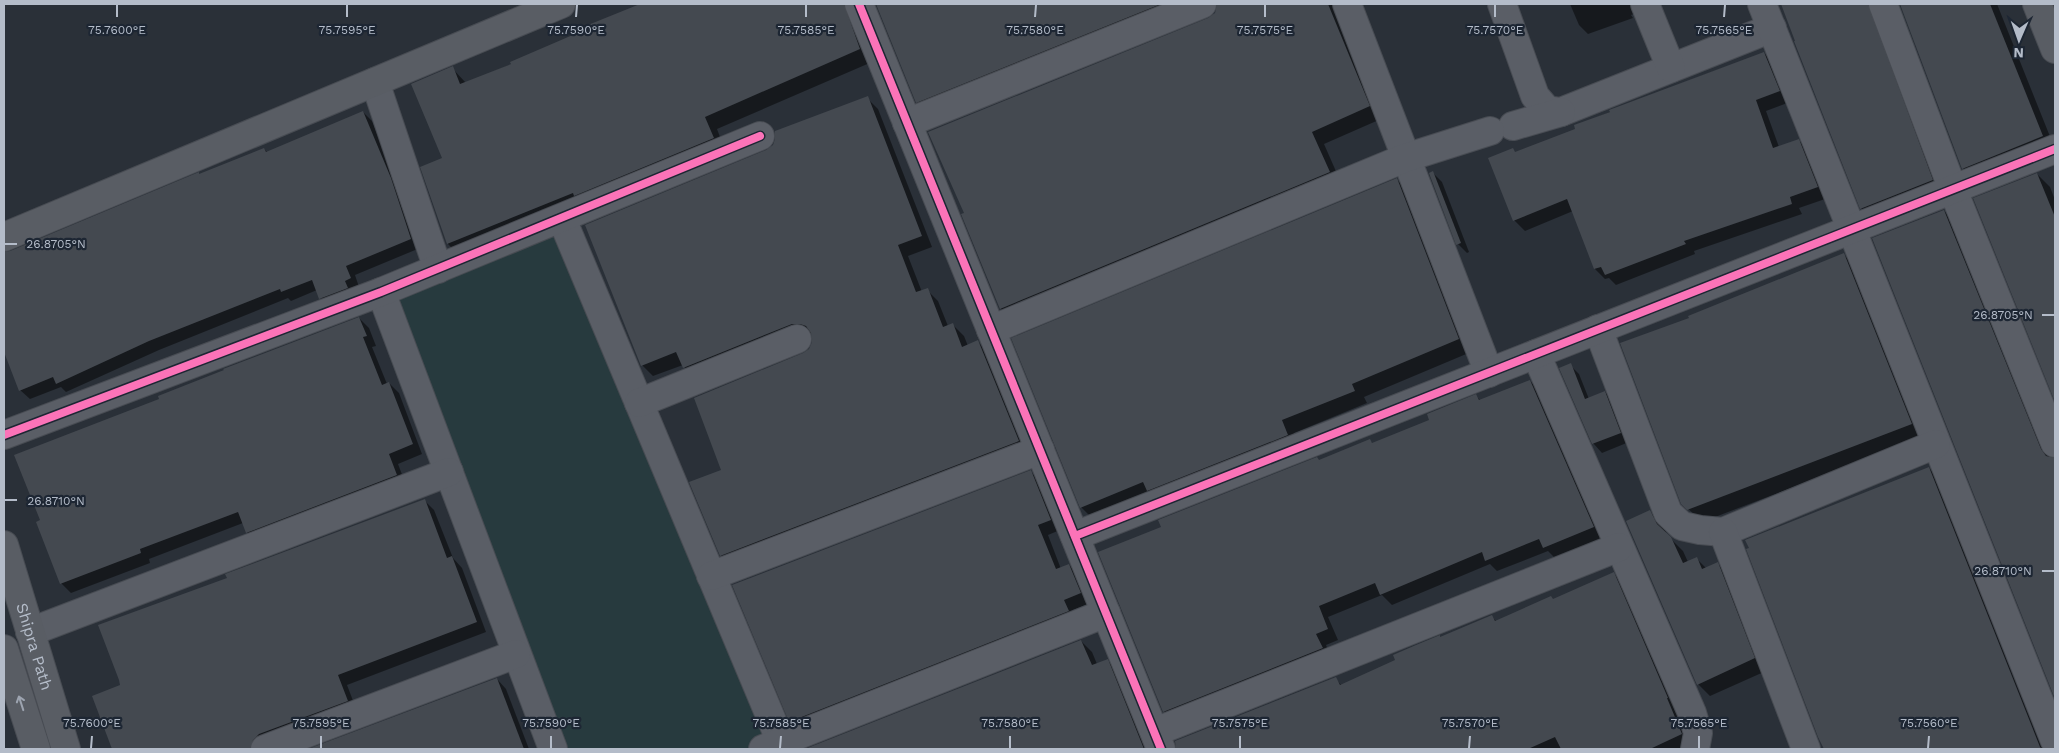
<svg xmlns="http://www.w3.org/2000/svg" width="2059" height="753" font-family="'Work Sans',sans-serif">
<rect width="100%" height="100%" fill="#2a3038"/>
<polygon fill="#273a3e" points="562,219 781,742 763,749 554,749 381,292"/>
<g fill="#0007">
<polygon points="643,4 863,4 872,62 717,129 725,150 460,256 448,244 443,159 452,68 466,83 512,64 591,28 589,26"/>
<polygon points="877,4 1203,4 929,114 917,102"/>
<polygon points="1218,4 1334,4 1381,119 1324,144 1342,185 1013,321 1001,309 963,215 1216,14"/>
<polygon points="1570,4 1641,4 1639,12 1631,15 1633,18 1588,34 1579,25"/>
<polygon points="1782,4 1888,4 1945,194 1874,221 1861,208"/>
<polygon points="1901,4 1997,4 2055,149 1976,181 1963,168"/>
<polygon points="1764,53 1774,64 1790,102 1766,111 1779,147 1798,140 1809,150 1828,198 1799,208 1802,214 1694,251 1695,254 1616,285 1609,278 1605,279 1595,269 1573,211 1525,231 1514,220 1516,153 1577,130 1575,126 1701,76"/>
<polygon points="867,98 878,109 932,247 908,256 922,292 927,290 938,301 948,326 953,325 964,336 968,346 978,342 989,353 1030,452 732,566 721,555 723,471 803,355 810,350 814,342 812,334 803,335 695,379 683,365 653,376 642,365 767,152"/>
<polygon points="363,112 372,121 399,188 420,248 355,275 359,287 330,307 321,298 317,290 291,301 288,298 159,350 66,392 61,387 30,399 20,390 4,349 4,264 6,263 4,253 10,253 264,149 268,153"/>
<polygon points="1433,173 1442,182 1469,252 1467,253 1458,244"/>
<polygon points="2037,174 2050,187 2055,200 2055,398 1975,199"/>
<polygon points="1397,180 1410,192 1471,352 1364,397 1367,403 1294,433 1300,448 1094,520 1081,507"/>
<polygon points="1944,211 1957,224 2052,459 2055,459 2055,696 1874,239"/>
<polygon points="1844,255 1857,268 1924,437 1702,522 1682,503"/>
<polygon points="359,318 369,328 376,346 372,347 387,384 389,383 399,393 422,454 398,464 406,485 257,542 247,532 243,523 149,559 150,563 71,593 61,583 161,400"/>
<polygon points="1570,365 1579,374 1589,399 1605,392 1614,401 1629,442 1602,453 1593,443"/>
<polygon points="1530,381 1541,392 1604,538 1555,558 1548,551 1497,571 1490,564 1392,605 1382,595 1328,617 1338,640 1326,645 1332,659 1175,722 1164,711 1320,461 1370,441 1373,444 1431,420 1476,396 1481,401"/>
<polygon points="1929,468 1942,482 2049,749 1826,749 1748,550"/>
<polygon points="1031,472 1041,482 1060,530 1048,535 1061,569 1069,565 1079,576 1090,603 1073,610 1078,621 801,731 790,721"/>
<polygon points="424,500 434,510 453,558 462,568 486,632 347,685 357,711 263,749 114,749 93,697 121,686 228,579"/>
<polygon points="1650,512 1662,524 1668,536 1683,551 1688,562 1696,558 1707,569 1718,564 1730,576 1766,671 1710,696 1698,684"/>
<polygon points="1613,573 1624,584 1692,745 1684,749 1177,749 1176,742 1335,678 1342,686 1491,616 1497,622 1554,600"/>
<polygon points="1081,641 1092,652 1097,664 1107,660 1118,671 1150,749 808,749"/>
<polygon points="497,679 506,689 529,749 312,749"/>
</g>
<g fill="#444950">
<polygon points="640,4 844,4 860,49 705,117 714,138 574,196 573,193 447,244 420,167 442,158 411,84 453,66 460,84 511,64 510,62 589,28 588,25"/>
<polygon points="876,4 1161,4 916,103"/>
<polygon points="1217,4 1328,4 1370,106 1312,132 1330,172 1000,309 961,214 964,213 928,132 1208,18 1215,13"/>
<polygon points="1781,4 1868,4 1933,180 1860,209 1794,41 1795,41"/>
<polygon points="1900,4 1990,4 2043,136 1962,169"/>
<polygon points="1764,52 1780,91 1756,100 1773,148 1799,139 1818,187 1790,197 1792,204 1684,241 1686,244 1605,275 1601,267 1594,269 1567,199 1513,221 1488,158 1513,148 1515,152 1575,129 1574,125 1610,112 1609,110"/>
<polygon points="868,96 922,236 898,245 916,292 928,288 943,327 953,323 962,347 978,340 1019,441 720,556 689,482 721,470 694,398 803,353 809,349 812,342 811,333 806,326 800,324 792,324 683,368 676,352 641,366 585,225 766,150 773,145 775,139 775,131"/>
<polygon points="363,111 391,178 411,239 346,266 351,278 345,281 348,288 319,299 312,280 281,292 280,289 149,341 56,384 53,377 19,391 4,352 4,252 10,251 199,172 199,174 264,148 266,152"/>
<polygon points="1433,171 1461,243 1456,245 1429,173"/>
<polygon points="2037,173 2055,217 2055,402 1973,198"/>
<polygon points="1397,178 1459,339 1352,384 1355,391 1282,420 1288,435 1147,491 1143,482 1080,508 1011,338"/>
<polygon points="1944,210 2041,449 2046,456 2055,458 2055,699 1872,238"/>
<polygon points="1844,253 1912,424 1687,510 1681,504 1620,343 1689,318 1688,316"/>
<polygon points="359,317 367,336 363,337 382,385 389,382 413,444 389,454 397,475 246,533 238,512 140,549 141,553 60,584 36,522 40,520 14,455 159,399 158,396 224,370 223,369"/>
<polygon points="1571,363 1585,399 1605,391 1621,433 1592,444 1559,368"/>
<polygon points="1530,380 1594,527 1543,548 1539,539 1485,561 1482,552 1380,595 1375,583 1319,606 1328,629 1316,634 1323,648 1163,712 1098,552 1161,527 1158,520 1317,457 1319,460 1370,439 1372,443 1429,420 1427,414 1476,394 1479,400"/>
<polygon points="1929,467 2040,747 2042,749 1824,749 1818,737 1746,549 1749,548 1745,540"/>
<polygon points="1031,470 1051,520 1038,525 1056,569 1069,564 1081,593 1064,600 1069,611 789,722 732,585"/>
<polygon points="425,499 447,558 452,556 477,622 338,675 348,701 259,734 253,740 250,749 112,749 92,696 120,685 119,680 98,625 227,578 225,574"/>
<polygon points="1650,510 1657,524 1671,537 1683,563 1697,557 1702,569 1718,562 1755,658 1697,685 1626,521"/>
<polygon points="1614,572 1668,698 1667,698 1682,734 1650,749 1561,749 1555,737 1528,749 1176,749 1175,741 1336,677 1340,685 1395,660 1393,655 1416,645 1440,635 1440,637 1492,615 1495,621 1551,596 1553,599"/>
<polygon points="1081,640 1092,665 1108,659 1144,749 805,749"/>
<polygon points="497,678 524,749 308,749"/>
</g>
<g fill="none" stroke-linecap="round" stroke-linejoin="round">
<defs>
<g id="street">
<polyline points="859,4 1161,749"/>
<polyline points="1347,4 1489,373"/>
<polyline points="1502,4 1535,96 1547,110 1561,112 1772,28"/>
<polyline points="1645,4 1671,68"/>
<polyline points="1762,4 2055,741"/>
<polyline points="1883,4 1953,190 2055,443"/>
<polyline points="375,82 438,269"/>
<polyline points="907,123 1202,4"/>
<polyline points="1513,126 1561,112"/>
<polyline points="562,219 781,742"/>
<polyline points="381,292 553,749"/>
<polyline points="1598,329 1668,513 1682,526 1700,530 1723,532 1936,444"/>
<polyline points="991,330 1405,158 1490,131"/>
<polyline points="1536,354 1692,713 1698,733 1695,749"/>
<polyline points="639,403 797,339"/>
<polyline points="4,435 381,292 760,136"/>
<polyline points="1723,532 1806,749"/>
<polyline points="1075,536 2055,149"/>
<polyline points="711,576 1040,450"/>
<polyline points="30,632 449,472"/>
<polyline points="1155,732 1619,547"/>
<polyline points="265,749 516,654"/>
<polyline points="763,749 1106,613"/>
</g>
<g id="secondary">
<polyline points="2037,4 2055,49"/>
<polyline points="4,237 561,4"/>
<path id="s1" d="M4,545L66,749"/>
<polyline points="4,649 36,749"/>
</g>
</defs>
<use href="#street" stroke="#484c53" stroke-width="30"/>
<use href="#secondary" stroke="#484c53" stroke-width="30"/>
<use href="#street" stroke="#5a5e66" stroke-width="28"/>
<use href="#secondary" stroke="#595d64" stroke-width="28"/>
<defs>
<g id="cycleway">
<polyline points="859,4 1161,749"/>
<polyline points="4,435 381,292 760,136"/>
<polyline points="1075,536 2055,149"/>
</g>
</defs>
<use href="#cycleway" stroke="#1d2633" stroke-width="11"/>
<use href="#cycleway" stroke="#fb73b8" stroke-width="8"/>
</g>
<defs><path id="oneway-shaft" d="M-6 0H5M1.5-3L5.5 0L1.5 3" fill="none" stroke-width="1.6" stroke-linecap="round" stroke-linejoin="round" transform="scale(1.25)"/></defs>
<use stroke="#9da4b0" href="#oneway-shaft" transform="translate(21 703) rotate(-108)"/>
<path fill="none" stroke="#b4bcc9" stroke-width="2" d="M117,17V5M347,17V5M576,17L577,5M806,17V5M1035,17L1036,5M1265,17V5M1495,17V5M1724,17L1725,5M5,244H17M2042,315H2054M5,500H17M2042,571H2054M91,748L92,736M321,748V736M551,748V736M780,748L781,736M1010,748V736M1240,748V736M1469,748L1470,736M1699,748V736M1928,748L1929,736"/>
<g text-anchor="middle" stroke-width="4.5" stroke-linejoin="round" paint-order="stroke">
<g font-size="16" fill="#b4bcc9" stroke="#1d2633">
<text dy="6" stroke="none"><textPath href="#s1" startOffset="106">Shipra Path</textPath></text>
</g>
</g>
<g font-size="12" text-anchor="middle" fill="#b4bcc9" stroke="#1d2633" stroke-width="4.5" stroke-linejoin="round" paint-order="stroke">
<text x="117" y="34">75.7600°E</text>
<text x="347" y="34">75.7595°E</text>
<text x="576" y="34">75.7590°E</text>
<text x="806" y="34">75.7585°E</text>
<text x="1035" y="34">75.7580°E</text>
<text x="1265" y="34">75.7575°E</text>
<text x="1495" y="34">75.7570°E</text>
<text x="1724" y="34">75.7565°E</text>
<text x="56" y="248">26.8705°N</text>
<text x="2003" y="319">26.8705°N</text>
<text x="56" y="505">26.8710°N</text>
<text x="2003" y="575">26.8710°N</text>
<text x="92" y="727">75.7600°E</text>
<text x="321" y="727">75.7595°E</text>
<text x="551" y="727">75.7590°E</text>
<text x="781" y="727">75.7585°E</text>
<text x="1010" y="727">75.7580°E</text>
<text x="1240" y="727">75.7575°E</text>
<text x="1470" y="727">75.7570°E</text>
<text x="1699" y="727">75.7565°E</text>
<text x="1929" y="727">75.7560°E</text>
</g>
<rect width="2059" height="753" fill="none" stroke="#b4bcc9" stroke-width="10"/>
<g transform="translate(2019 40) rotate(182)" stroke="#1d2633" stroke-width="4" paint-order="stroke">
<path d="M0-4L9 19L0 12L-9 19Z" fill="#b4bcc9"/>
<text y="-8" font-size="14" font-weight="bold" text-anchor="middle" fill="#b4bcc9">N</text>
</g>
</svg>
